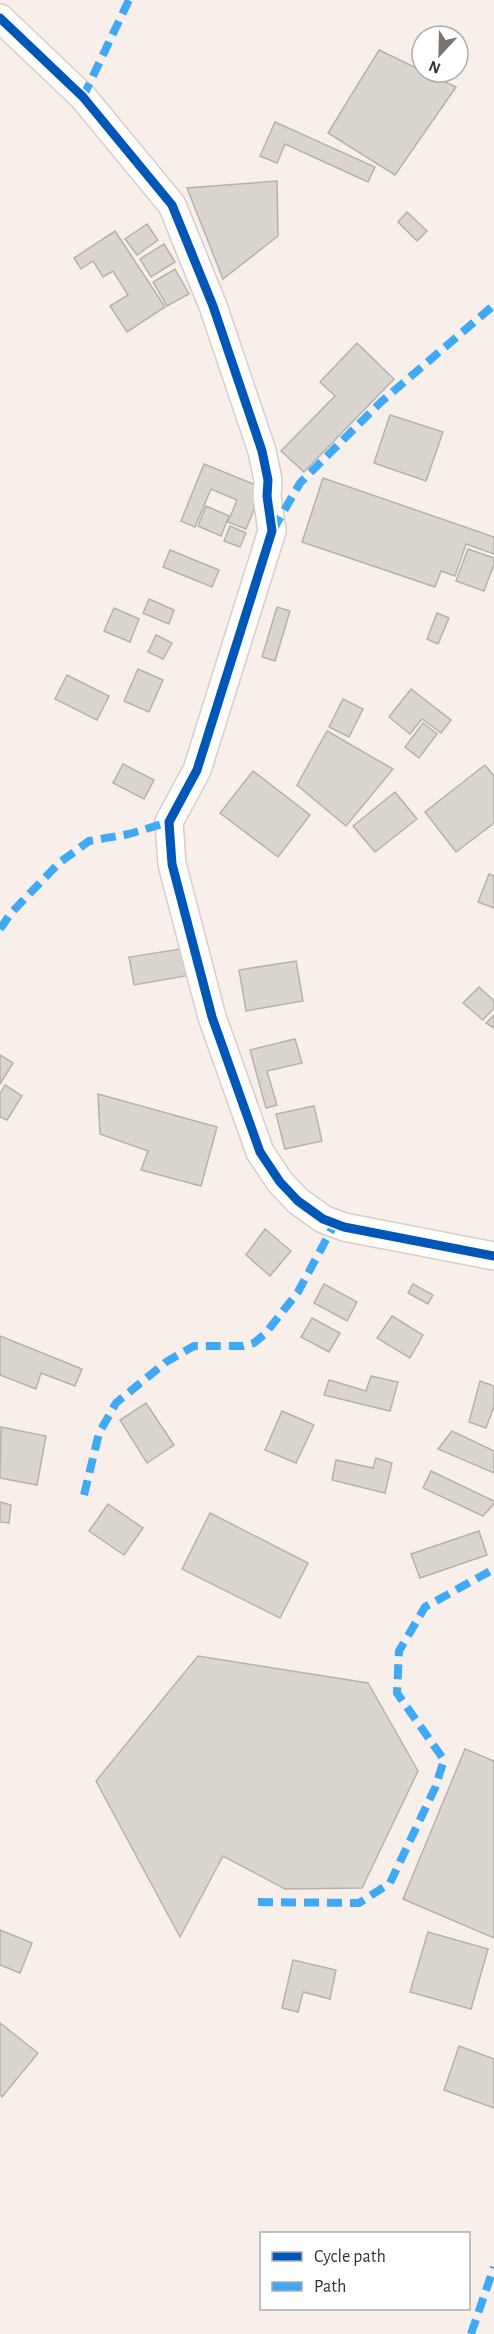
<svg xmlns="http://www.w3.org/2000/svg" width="494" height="2334" font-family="'Alegreya Sans',sans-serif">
<rect width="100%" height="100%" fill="#f8efeb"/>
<g fill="#dbd5cf" stroke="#b7b1ac" stroke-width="1.5">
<polygon points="379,50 456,87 395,175 328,133"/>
<polygon points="275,122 375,167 368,182 285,144 277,163 260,156"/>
<polygon points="277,181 278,236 223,279 187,188"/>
<polygon points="407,212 427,231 417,241 398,222"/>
<polygon points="147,224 158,240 137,255 125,239"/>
<polygon points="115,231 165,307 127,332 110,306 128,295 113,271 103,277 93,261 81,269 74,258"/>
<polygon points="164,244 175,262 151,277 140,259"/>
<polygon points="175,269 189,294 167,306 153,282"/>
<polygon points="357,343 394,379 304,472 281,451 335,396 320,382"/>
<polygon points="390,415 443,432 426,481 374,463"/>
<polygon points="204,464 263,488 246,529 228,522 237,500 211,489 195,527 181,521"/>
<polygon points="323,478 494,537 494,554 466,544 455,576 441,571 435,587 302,542"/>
<polygon points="206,506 229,516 221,536 198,526"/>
<polygon points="230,526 246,533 240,547 224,541"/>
<polygon points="468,549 494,558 494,564 484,591 456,581"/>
<polygon points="170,550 219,570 212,587 163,567"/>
<polygon points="149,599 174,610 169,624 143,613"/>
<polygon points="277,607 290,611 275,661 262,657"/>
<polygon points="114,608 139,619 130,642 104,631"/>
<polygon points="437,613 449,618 438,644 427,639"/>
<polygon points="156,635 172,643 163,659 148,652"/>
<polygon points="138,669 163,680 149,712 124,701"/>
<polygon points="67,675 109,696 97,720 55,699"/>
<polygon points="411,689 451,720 441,733 422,719 410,734 389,717"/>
<polygon points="343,699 363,709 349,737 329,727"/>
<polygon points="423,723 437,734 419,758 405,747"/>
<polygon points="327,731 393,769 346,826 297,785"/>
<polygon points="123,764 154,780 144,799 113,783"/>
<polygon points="485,765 494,776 494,823 456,852 425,812"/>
<polygon points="253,771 310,815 278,857 220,813"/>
<polygon points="395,792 417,819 375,852 353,826"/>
<polygon points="489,874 494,876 494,908 478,902"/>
<polygon points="187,948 191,975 134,985 129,957"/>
<polygon points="296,961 303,1001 246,1011 239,970"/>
<polygon points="479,987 494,1001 494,1008 483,1020 463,1003"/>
<polygon points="494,1015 494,1028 486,1023"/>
<polygon points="295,1039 302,1063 267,1071 277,1105 266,1108 250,1050"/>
<polygon points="0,1055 13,1063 0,1084"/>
<polygon points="5,1085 22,1096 7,1120 0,1117 0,1094"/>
<polygon points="98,1094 217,1127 201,1186 141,1170 148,1151 100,1134"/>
<polygon points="314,1106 322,1141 285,1149 276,1114"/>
<polygon points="265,1229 291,1251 270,1276 246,1255"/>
<polygon points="324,1284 357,1302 347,1321 314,1303"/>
<polygon points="413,1284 433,1295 428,1304 408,1293"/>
<polygon points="392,1316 423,1335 410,1358 377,1338"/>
<polygon points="312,1318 340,1333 329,1352 301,1337"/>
<polygon points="0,1336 82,1369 75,1386 41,1373 36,1389 0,1375"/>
<polygon points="371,1376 398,1382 390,1411 324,1395 329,1380 366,1391"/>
<polygon points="480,1381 494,1386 494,1406 486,1428 469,1422"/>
<polygon points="146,1403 174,1445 147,1463 120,1420"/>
<polygon points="282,1411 314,1425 296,1463 265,1450"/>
<polygon points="1,1427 46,1436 37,1485 0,1478"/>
<polygon points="452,1431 494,1451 494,1473 438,1449"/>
<polygon points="376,1458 392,1463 385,1493 332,1480 336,1460 373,1468"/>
<polygon points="431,1471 494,1501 494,1504 483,1516 423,1488"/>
<polygon points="0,1502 11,1505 9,1523 0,1522"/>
<polygon points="108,1504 143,1528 124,1555 89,1531"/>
<polygon points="210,1513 308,1563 280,1618 182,1569"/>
<polygon points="479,1531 487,1555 420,1578 411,1554"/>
<polygon points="198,1656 368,1683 418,1771 362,1888 285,1889 223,1856 180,1937 96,1781"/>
<polygon points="465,1749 494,1761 494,1938 403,1899"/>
<polygon points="0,1930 32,1943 20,1973 0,1965"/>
<polygon points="428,1932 488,1949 471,2009 410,1992"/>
<polygon points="293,1960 336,1970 330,1999 303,1992 298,2012 282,2008"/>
<polygon points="0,2023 38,2053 2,2097 0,2095"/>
<polygon points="459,2046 494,2059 494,2108 444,2090"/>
</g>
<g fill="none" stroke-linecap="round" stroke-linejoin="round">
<defs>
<polyline id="street" points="0,18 83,97 172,205 213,306 262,451 268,480 267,496 272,531 197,770 169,822 172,864 212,1017 260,1152 280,1182 298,1201 323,1219 344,1227 494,1256"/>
</defs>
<use href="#street" stroke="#d5cdc9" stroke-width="30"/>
<use href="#street" stroke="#fefdfc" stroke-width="27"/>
<g stroke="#3fa9f5" stroke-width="8" stroke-dasharray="15 8" stroke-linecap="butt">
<polyline points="83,97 129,0"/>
<polyline points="273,530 300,483 381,402 494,305"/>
<polyline points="0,929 11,913 59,863 89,841 129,834 169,822"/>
<polyline points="84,1495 99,1433 116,1403 166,1362 194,1346 243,1346 254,1343 265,1334 298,1292 335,1223"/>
<polyline points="258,1902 359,1903 390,1883 435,1788 444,1760 397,1693 399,1651 425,1607 494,1569"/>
<polyline points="471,2334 494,2267"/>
</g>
<defs>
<polyline id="cycleway" points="0,18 83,97 172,205 213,306 262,451 268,480 267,496 272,531 197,770 169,822 172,864 212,1017 260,1152 280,1182 298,1201 323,1219 344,1227 494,1256"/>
</defs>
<use href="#cycleway" stroke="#fff" stroke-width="13"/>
<use href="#cycleway" stroke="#0057b8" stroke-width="9"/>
</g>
<rect x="260" y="2232" width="210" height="78" fill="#ffffff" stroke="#afacab" stroke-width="1.5"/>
<rect x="272" y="2252" width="30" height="9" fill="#0057b8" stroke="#afacab" stroke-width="1.5"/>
<text x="314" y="2262" font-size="18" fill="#38302c">Cycle path</text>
<rect x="272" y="2282" width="30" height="9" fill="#3fa9f5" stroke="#afacab" stroke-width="1.5"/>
<text x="314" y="2292" font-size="18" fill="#38302c">Path</text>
<g transform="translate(440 54) rotate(202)"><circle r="28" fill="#ffffff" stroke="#afacab" stroke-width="1.5"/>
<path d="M0-4.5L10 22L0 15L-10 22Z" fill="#7b736f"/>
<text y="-9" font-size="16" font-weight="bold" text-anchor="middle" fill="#38302c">N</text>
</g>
</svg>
